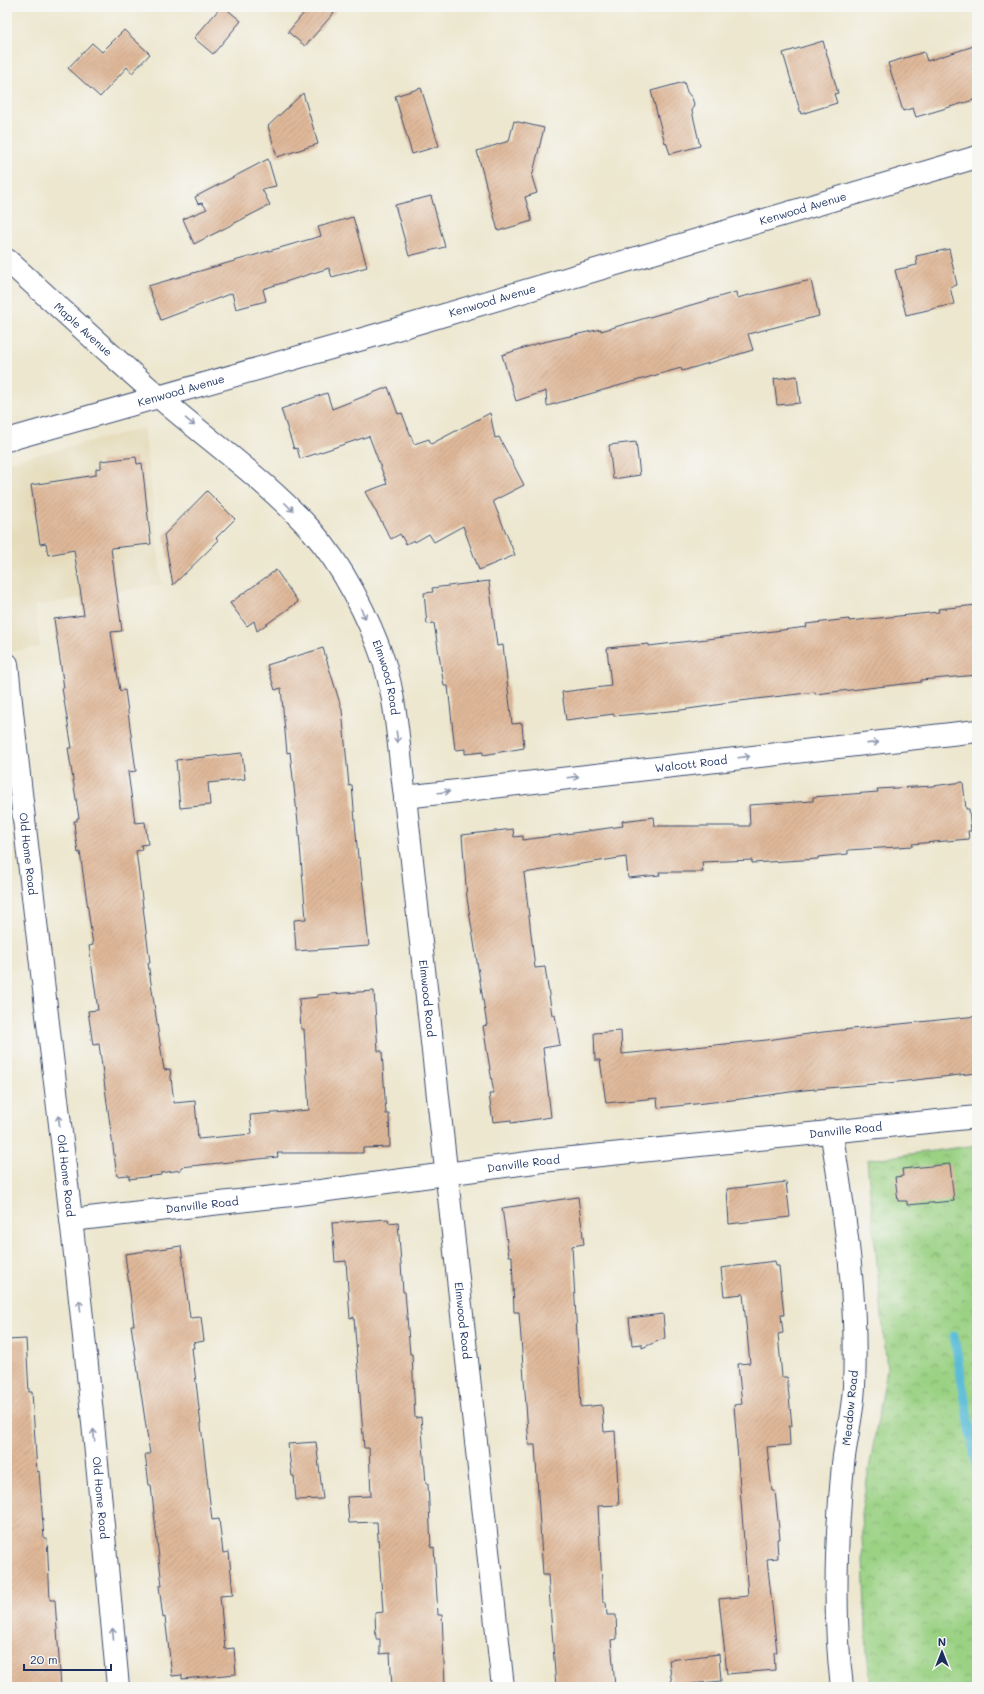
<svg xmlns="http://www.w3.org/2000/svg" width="984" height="1694" font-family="Mali,sans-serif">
<defs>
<pattern id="park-crowns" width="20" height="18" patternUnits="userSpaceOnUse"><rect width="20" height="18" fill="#9ad183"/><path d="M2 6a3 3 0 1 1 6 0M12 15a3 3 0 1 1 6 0" fill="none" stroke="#7daa6e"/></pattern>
<pattern id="building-hatch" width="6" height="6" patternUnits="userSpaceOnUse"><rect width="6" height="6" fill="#dfb899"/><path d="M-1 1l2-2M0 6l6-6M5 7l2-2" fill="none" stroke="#bf9e86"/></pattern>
</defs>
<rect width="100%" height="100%" fill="#f6f6f2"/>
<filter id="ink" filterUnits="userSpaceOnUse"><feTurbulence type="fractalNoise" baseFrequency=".025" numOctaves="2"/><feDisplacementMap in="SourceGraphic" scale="8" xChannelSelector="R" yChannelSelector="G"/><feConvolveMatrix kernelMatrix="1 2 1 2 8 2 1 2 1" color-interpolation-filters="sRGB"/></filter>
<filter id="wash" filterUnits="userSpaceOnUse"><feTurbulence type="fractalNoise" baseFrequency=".012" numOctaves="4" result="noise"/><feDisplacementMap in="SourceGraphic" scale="16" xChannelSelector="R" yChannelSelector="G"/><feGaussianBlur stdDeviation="0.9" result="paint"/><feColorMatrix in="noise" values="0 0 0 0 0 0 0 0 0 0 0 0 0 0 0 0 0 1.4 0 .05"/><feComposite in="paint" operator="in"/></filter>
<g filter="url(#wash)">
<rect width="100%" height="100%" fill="#ede7cf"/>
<polygon fill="#e5dbba" points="144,428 162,584 35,606 40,647 7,652 7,462"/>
<polygon fill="url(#park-crowns)" stroke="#5a8070" points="977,1145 977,1687 871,1687 867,1653 861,1513 887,1369 867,1160"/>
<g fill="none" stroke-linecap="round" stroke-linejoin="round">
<polyline stroke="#5abcd8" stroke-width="9" points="954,1336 977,1469"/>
</g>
<g id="blocks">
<g fill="url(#building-hatch)">
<polygon points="221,7 224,7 241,21 213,54 194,38"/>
<polygon points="309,7 339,7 305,46 288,32"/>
<polygon points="124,30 150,54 132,73 127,67 100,97 68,68 92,43 102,52"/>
<polygon points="823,41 838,93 834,94 837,103 801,114 783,53"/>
<polygon points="977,45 977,99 916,117 913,108 903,111 888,63 924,52 927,61"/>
<polygon points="684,82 687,92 692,98 694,104 692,111 700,146 670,154 666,142 665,143 651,91"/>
<polygon points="421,88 439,146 412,154 395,96"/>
<polygon points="303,93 318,144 277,157 268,126"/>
<polygon points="514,121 544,128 532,177 537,193 525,197 532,221 498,231 477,151 509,141"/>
<polygon points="268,159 276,186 262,189 270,205 194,244 183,219 207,209 202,203 198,204 195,197"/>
<polygon points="431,196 445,247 409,256 395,205"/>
<polygon points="353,217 367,267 332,277 329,268 263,289 266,301 236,309 232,293 161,320 148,286 321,236 318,227"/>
<polygon points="949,249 957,285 950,287 954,304 906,315 895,270 917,265 916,256"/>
<polygon points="811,280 819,316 748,334 753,350 682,371 681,368 547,406 546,391 516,401 502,355 539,343 601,329 601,331 736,292 737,298"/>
<polygon points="797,376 800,403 777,405 774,379"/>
<polygon points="388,387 398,414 402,413 414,444 429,439 431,444 490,413 495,438 499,437 524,485 493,501 515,555 479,570 463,526 434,542 429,534 415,542 414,540 406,544 400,534 391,539 365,492 387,484 369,436 300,459 297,448 294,449 281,409 327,393 332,409"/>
<polygon points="636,442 640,475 613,479 609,445"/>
<polygon points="136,457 137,464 142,463 151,544 111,548 122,631 111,632 120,691 125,690 136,771 128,772 135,823 145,822 148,844 141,845 142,850 136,851 150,963 148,963 164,1070 170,1069 174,1103 195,1101 198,1139 252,1134 250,1115 309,1110 304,1029 301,1029 299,999 318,997 317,995 374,991 378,1051 382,1051 386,1114 389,1114 390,1147 363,1148 363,1153 277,1153 278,1157 181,1167 181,1170 161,1173 161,1175 129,1179 129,1175 117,1176 99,1044 93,1045 88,1011 98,1010 89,946 93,945 80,852 78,853 75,832 74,821 77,821 77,818 79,818 68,748 72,748 62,688 64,688 54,619 84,615 74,550 48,555 46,543 40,544 31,485 96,475 96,469 101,468 101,461"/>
<polygon points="207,491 235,519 216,538 219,540 173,585 164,535"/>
<polygon points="276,570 298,602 257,631 254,621 247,626 230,603"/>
<polygon points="489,581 497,646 503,645 512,724 522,723 524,748 483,755 483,752 465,754 465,749 455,750 448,686 444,686 434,623 427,624 424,593 433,592 432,588"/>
<polygon points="977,605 977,675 921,680 921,682 815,694 815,692 723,703 723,704 681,710 614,716 614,714 566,720 562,692 611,686 607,648 649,644 649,646 807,627 806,624 849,619 849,621 939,612 938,609"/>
<polygon points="323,648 342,710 349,786 352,785 358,858 360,858 369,946 296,951 294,920 306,919 298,822 290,752 287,753 281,688 275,690 267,665"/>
<polygon points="242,753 245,779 208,783 210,805 180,808 176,760"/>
<polygon points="963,782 966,809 969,809 971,831 968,831 969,839 912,844 913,846 848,850 848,854 818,857 818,859 752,863 752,860 702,862 703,872 659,872 660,875 628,878 626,857 524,873 535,968 545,967 552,1015 555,1015 560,1045 543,1048 551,1117 511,1123 511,1120 493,1122 489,1094 494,1094 483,1026 487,1025 467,898 462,835 513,829 514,837 523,836 523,840 623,826 622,821 654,817 655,826 750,826 749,805 813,801 813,797 878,792 877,789 933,786"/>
<polygon points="977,1016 977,1073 898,1082 804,1090 741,1099 658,1108 657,1098 606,1103 600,1060 595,1060 594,1033 621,1031 622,1054 767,1040 823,1032"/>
<polygon points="950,1164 954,1201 907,1205 907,1201 898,1201 895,1177 903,1176 902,1169"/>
<polygon points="786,1182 790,1217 729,1224 727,1189"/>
<polygon points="578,1197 584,1244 572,1246 581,1407 602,1405 604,1432 615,1431 619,1505 598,1506 603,1602 606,1602 607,1615 616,1615 617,1639 611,1640 615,1687 556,1687 548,1575 543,1575 535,1445 529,1445 519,1312 514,1312 512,1256 509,1256 502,1208"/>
<polygon points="388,1219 389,1223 398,1222 403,1292 405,1292 410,1354 412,1354 415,1418 421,1417 426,1484 428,1484 431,1548 434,1547 438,1615 442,1615 445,1687 392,1687 390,1653 380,1654 380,1639 376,1639 375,1613 383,1612 377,1522 349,1523 347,1497 371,1496 369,1448 364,1448 354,1317 350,1318 346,1261 335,1262 332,1223"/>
<polygon points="181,1246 190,1318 201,1317 204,1341 193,1343 194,1348 192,1348 212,1520 219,1519 223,1553 229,1552 233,1595 220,1596 225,1649 234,1648 236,1674 182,1679 182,1675 172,1676 165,1617 163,1618 159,1586 162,1586 151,1485 149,1485 145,1454 150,1454 134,1345 131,1325 134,1325 125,1254"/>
<polygon points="775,1261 776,1266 779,1266 784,1315 781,1315 783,1333 778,1334 782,1377 787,1377 792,1426 789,1426 790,1445 767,1447 772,1491 775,1491 780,1539 777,1539 778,1558 767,1559 777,1652 774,1652 775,1670 727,1674 719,1599 748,1596 734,1405 742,1404 738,1364 750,1363 743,1294 724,1296 721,1268"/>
<polygon points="663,1314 665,1338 642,1348 642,1344 632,1345 629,1318"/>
<polygon points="26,1339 29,1392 32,1392 37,1472 39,1471 44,1538 47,1538 50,1600 55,1600 61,1687 7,1687 7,1340"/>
<polygon points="316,1442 323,1499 296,1500 294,1476 292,1476 288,1444"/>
<polygon points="719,1654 721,1681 672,1686 669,1660"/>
</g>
</g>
</g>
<g filter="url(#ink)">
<use href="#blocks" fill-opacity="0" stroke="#3a4b6f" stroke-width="1"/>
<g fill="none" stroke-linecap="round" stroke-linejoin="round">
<defs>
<g id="street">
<path id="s1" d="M7,260C58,306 108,353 160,398C211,442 267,481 312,531C343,566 369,618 384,662C397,702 399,754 405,797L503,1687"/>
<path id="s2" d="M7,664C26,849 50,1034 71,1219C89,1375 104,1531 118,1687"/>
<path id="s3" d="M405,797L977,731"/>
<path d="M831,1130C845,1216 858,1298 854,1386C853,1412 846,1438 843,1464C836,1537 833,1614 842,1687"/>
<path id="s4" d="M71,1220L291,1195L542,1161L977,1117"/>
</g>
<g id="secondary">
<path id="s5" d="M7,440L380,334L977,157"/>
</g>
</defs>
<use href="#street" stroke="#3a4b6f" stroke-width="24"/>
<use href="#secondary" stroke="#3a4b6f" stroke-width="24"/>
<use href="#street" stroke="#fff" stroke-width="22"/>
<use href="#secondary" stroke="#fff" stroke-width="22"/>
</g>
<defs><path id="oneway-shaft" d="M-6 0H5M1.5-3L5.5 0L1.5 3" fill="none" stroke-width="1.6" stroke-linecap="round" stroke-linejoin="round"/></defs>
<g stroke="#8d97ae">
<use href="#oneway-shaft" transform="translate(190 422) rotate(39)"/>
<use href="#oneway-shaft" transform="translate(289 507) rotate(45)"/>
<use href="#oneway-shaft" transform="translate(363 613) rotate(64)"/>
<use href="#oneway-shaft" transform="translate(397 737) rotate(83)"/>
<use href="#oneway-shaft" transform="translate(873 743) rotate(-6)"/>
<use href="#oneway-shaft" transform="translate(744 757) rotate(-7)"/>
<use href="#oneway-shaft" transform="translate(573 777) rotate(-7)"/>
<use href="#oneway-shaft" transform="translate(444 792) rotate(-7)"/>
<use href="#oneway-shaft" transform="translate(59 1121) rotate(-97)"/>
<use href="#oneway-shaft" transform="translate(80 1306) rotate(-96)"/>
<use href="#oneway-shaft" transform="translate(94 1435) rotate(-96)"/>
<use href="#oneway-shaft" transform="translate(113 1634) rotate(-95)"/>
</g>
</g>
<g text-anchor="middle" stroke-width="3" stroke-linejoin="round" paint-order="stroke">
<g font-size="11" fill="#1b2f5e" stroke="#f6f6f2">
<text dy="4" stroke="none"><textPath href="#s5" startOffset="829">Kenwood Avenue</textPath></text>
<text dy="4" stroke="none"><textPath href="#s5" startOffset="505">Kenwood Avenue</textPath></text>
<text dy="4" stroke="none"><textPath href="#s1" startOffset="103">Maple Avenue</textPath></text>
<text dy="4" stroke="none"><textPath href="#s5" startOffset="181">Kenwood Avenue</textPath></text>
<text dy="4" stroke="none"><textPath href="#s1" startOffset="574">Elmwood Road</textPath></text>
<text dy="4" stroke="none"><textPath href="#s3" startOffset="288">Walcott Road</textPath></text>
<text dy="4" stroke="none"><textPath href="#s2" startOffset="191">Old Home Road</textPath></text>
<text dy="4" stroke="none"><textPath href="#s1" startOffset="898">Elmwood Road</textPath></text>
<text dy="4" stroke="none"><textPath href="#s4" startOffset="780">Danville Road</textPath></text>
<text dy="4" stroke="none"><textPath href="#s4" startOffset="456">Danville Road</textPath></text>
<text dy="4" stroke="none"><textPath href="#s2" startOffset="515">Old Home Road</textPath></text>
<text dy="4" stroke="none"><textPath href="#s4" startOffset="132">Danville Road</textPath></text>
<text dy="4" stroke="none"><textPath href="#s1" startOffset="1222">Elmwood Road</textPath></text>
<text transform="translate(850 1408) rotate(-84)" y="4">Meadow Road</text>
<text dy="4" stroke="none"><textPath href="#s2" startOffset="839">Old Home Road</textPath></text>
</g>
</g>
<rect width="984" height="1694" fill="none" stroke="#f6f6f2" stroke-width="24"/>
<g transform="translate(942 1652)" stroke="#f6f6f2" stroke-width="3" paint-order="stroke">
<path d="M0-3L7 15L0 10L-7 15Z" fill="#1b2f5e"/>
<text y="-6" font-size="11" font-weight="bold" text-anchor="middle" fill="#1b2f5e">N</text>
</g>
<path d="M24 1664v6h87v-6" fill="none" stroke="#1b2f5e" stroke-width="2"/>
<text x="30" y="1664" font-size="12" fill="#1b2f5e" stroke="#f6f6f2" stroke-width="3" paint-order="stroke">20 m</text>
</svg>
